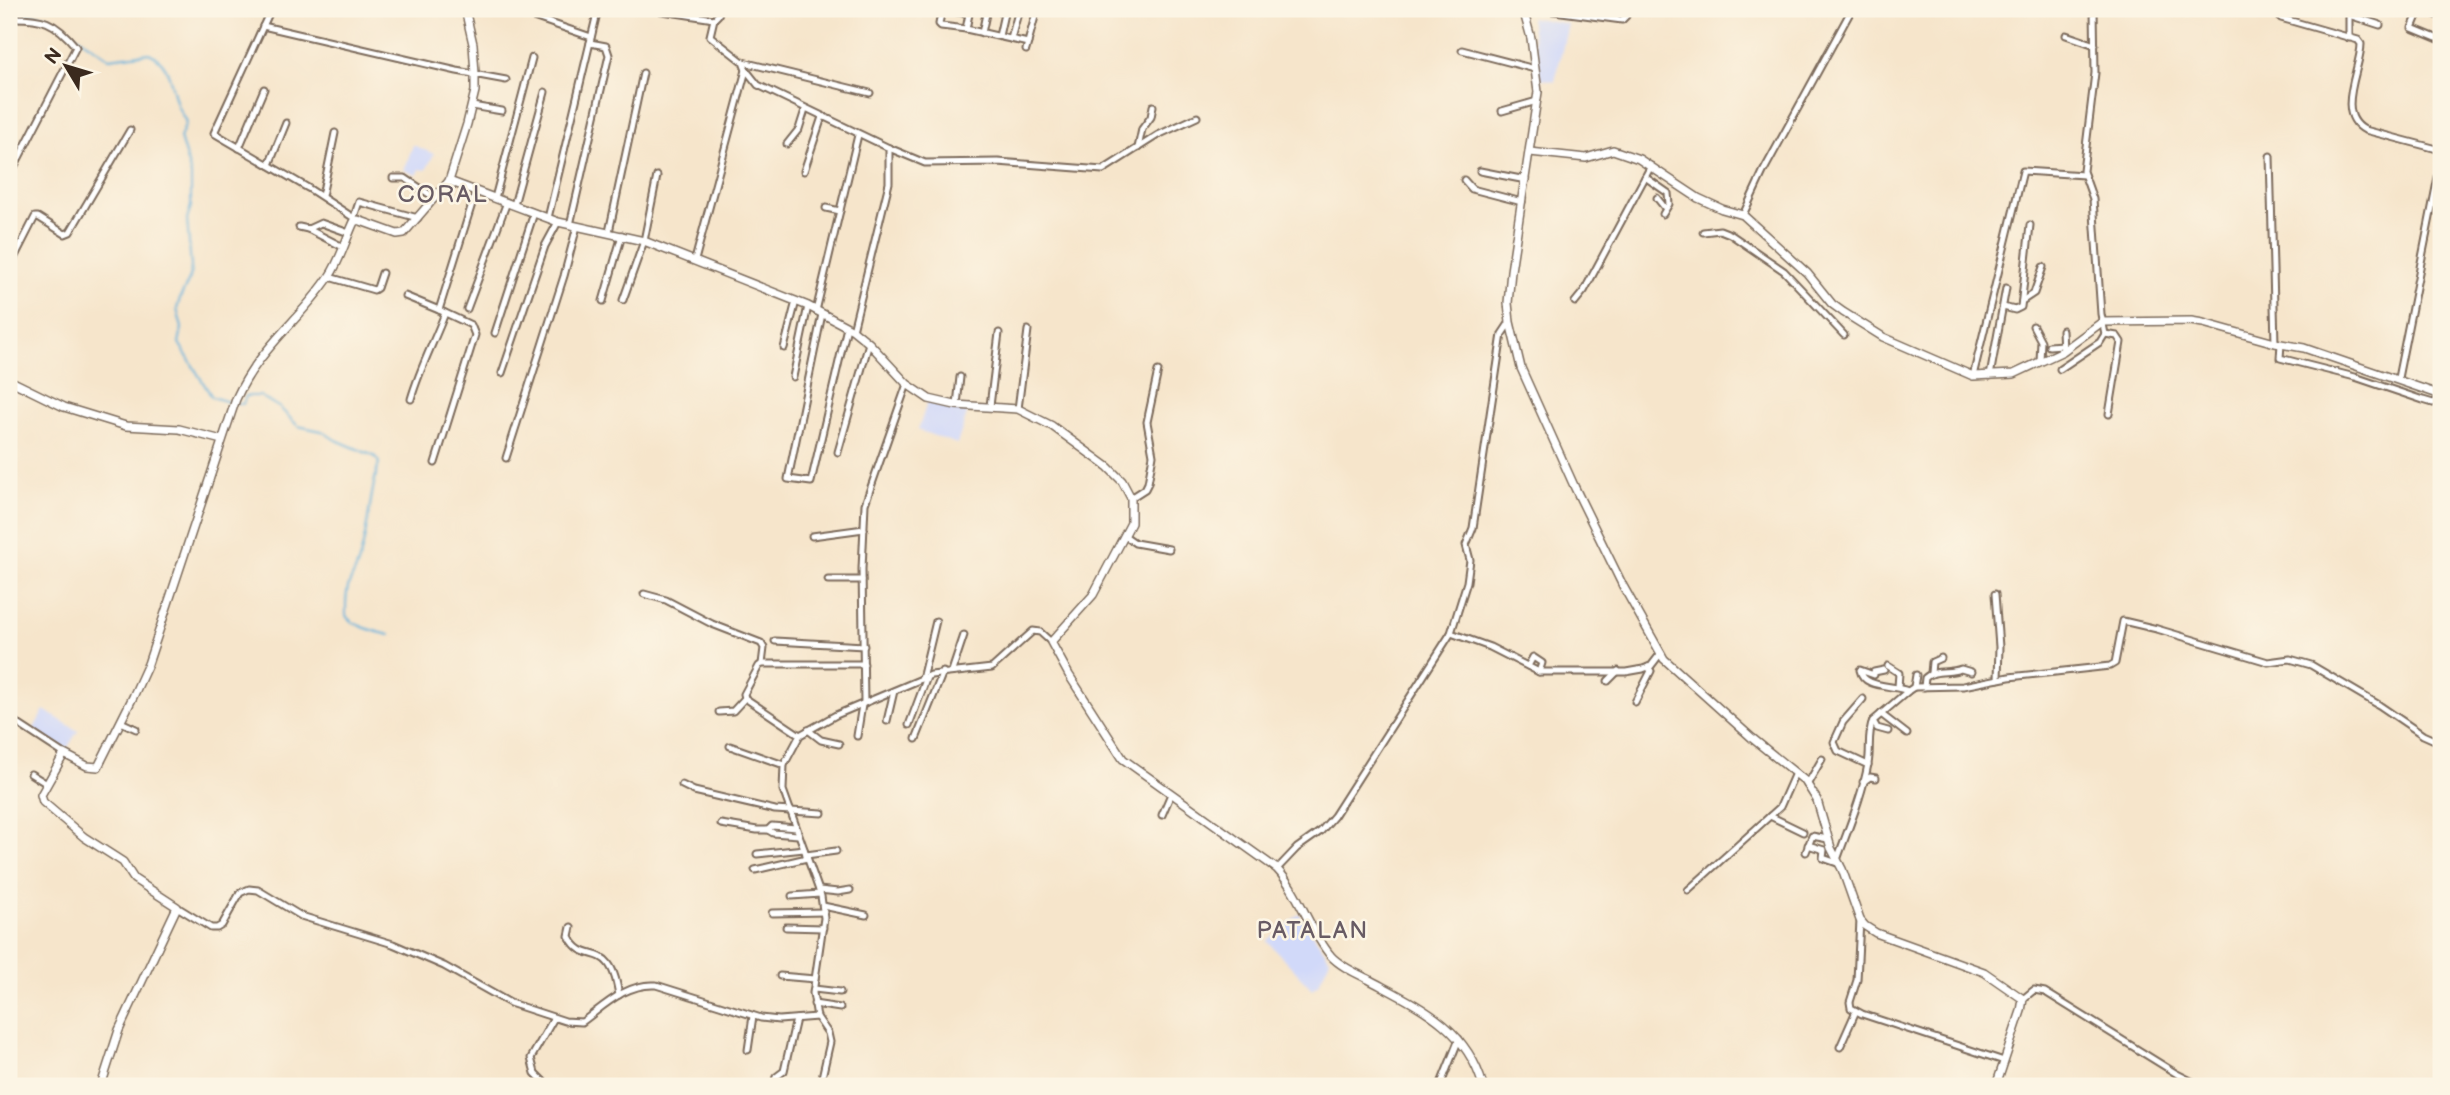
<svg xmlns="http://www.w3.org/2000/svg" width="2450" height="1095" font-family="'Balsamiq Sans',sans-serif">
<rect width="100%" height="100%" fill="#fcf5e5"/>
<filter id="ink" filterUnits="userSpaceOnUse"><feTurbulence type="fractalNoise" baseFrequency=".0143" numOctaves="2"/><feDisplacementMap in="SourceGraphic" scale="14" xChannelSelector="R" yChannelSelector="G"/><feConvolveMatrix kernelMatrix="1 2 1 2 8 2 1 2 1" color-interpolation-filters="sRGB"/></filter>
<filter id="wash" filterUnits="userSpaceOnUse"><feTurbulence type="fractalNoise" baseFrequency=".00686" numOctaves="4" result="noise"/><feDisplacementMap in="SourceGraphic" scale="28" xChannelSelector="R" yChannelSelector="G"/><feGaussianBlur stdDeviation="1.57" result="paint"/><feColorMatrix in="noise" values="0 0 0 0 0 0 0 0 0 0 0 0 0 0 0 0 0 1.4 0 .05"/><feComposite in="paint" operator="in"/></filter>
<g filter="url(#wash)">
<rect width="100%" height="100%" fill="#f6e5cb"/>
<g fill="#d1d9f9">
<polygon points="1530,17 1568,24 1555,81 1539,78"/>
<polygon points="413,145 434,154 426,170 420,169 416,175 404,170"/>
<polygon points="928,400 969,408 957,444 918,430"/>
<polygon points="44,710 78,731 64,753 32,732"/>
<polygon points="1299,914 1330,959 1319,983 1312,989 1267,941"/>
</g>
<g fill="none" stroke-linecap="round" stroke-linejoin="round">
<g stroke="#62b1dc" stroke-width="2">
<path d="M9,11L47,16L109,58L149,53C172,63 170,87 178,107C180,112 183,116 186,122L180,138L191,175V206L187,220L191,266L190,278L180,298L177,309L182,328L179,343L212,397L232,403"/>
<path d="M237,404H243L246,396H260L280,408L298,426L322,431L334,439L376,457L379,463C369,496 369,531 358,564C351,584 347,580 346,604C346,606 346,614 346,615C349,625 380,633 390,635"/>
</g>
</g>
</g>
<g filter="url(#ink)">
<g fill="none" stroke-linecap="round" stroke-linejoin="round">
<defs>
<g id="minor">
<polyline points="271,9 214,133 308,188 357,220"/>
<polyline points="510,9 591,37"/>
<polyline points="650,9 714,19 710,36 743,62 746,70 758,85 889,148"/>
<polyline points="1539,9 1622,20 1626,16 1628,9"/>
<polyline points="2420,9 2412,28 2441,40"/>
<polyline points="2423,9 2441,17"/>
<polyline points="969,14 942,9 939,24 941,26 966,29 1028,43"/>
<polyline points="2349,15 2380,25"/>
<path d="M9,18C42,17 55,21 76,47L9,177"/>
<path d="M2281,18L2358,40L2361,44C2361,69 2334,114 2365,130L2441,150"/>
<polyline points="714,19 718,15 720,9"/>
<polyline points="263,26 457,71 506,80"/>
<polyline points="966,29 970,9"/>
<polyline points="982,33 987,9"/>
<polyline points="2066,35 2095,45"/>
<polyline points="999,36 1005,9"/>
<polyline points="2349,38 2349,9"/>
<polyline points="1011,39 1019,9"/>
<polyline points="1026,50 1037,9"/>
<polyline points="1462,50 1535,69"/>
<polyline points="743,62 870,93"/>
<polyline points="472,106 502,111"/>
<polyline points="1502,111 1537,101"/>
<polyline points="9,133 10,131"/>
<polyline points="787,144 799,129 805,110"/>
<polyline points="239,148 264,89"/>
<polyline points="1138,148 1142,129 1151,117 1153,106"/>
<polyline points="2270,156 2275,343"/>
<polyline points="269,165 286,123"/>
<polyline points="804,171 822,117"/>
<polyline points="1480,171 1526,180"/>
<polyline points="1645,177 1668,193 1669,204 1663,214"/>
<polyline points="393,178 405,178 435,198"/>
<polyline points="1464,180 1472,189 1522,202"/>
<polyline points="322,196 335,133"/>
<polyline points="495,198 532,58"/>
<polyline points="1657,198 1665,208"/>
<polyline points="514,205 545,92"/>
<polyline points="826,208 840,211"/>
<polyline points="1743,215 1763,172 1852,9"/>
<polyline points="354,217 359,202 418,218"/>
<polyline points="548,218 598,9"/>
<polyline points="570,225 609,55 606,46 590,43"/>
<polyline points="299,227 308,229 343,247"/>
<polyline points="308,229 321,223 349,233"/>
<polyline points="9,232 10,231"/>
<polyline points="609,232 643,73"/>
<polyline points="1703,232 1720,230 1730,234 1784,271 1844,335"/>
<polyline points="695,260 746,70"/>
<polyline points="9,268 35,217 38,217 65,234 70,232 130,130"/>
<polyline points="329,277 374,290 377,288 382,273"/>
<polyline points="405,296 439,310"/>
<polyline points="623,300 644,241 657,176"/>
<polyline points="603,301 622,235"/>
<polyline points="2022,301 2034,293 2043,267"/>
<polyline points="1575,302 1584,291 1651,166"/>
<polyline points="2003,307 2015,310 2021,307 2030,225"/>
<polyline points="467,309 507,202"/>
<polyline points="816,311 858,135"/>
<polyline points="822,314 788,479 811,482 847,327"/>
<polyline points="2033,326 2041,341 2040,361"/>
<polyline points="853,330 889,183 889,148 925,163 998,162 1103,170 1158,135 1197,117"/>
<polyline points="2062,330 2063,351"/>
<polyline points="495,333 534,213"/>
<polyline points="2105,334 2117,336 2121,342 2109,414"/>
<polyline points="2281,344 2280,358 2355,377 2423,400 2433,403 2441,400"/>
<polyline points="2049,346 2062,345"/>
<polyline points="784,348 796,301"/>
<polyline points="2060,369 2100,342 2105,334 2101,314 2093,199 2083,171 2095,73 2094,9"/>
<polyline points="502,373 545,246 558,222"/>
<polyline points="1973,376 2023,171 2084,175"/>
<polyline points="1990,376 2006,288"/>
<polyline points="793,377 808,306"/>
<polyline points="2398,378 2441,162"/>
<path d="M411,399C420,368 434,342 445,313"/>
<polyline points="957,405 960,377"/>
<polyline points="990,406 999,333"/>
<polyline points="1018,409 1028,330"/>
<polyline points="838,452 869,343"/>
<polyline points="506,458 564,276 577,226"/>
<polyline points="435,463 475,335 471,325 439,310 476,191"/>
<polyline points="1131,498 1145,489 1148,483 1153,455 1147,422 1158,371"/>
<polyline points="812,536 864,529"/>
<polyline points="1125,536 1135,543 1169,549"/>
<polyline points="828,580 862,580"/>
<polyline points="644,594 666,600 712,624 761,643 764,648 762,664"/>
<polyline points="1995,594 1999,647 1998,679"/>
<polyline points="1451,633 1467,582 1470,560 1466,545 1473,528 1502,334 1510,322"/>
<polyline points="775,641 864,646"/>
<polyline points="1528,666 1533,657 1542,663 1539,672"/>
<polyline points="1888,666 1899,673 1898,687"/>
<polyline points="952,671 964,635"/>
<polyline points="1874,672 1884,670"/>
<polyline points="1931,673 1932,662 1941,658"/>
<path d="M1874,675L1860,670C1864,689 1892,684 1908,691"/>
<polyline points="922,679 936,621"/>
<polyline points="1608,681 1618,671"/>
<polyline points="1914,687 1916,675"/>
<path d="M1924,687L1925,678C1934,669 1949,674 1961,669L1971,672"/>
<polyline points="9,691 10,690"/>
<polyline points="1863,699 1843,722 1834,742 1838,751 1868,765"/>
<polyline points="1635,702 1651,671 1648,667"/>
<polyline points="864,703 862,569 865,504 907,384"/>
<polyline points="719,712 733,711 745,698"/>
<polyline points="1881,714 1907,734"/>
<polyline points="9,718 64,754"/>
<polyline points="887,721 894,691"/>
<polyline points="1873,721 1877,728 1888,731"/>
<polyline points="121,722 136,729"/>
<polyline points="909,725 927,677"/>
<polyline points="808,730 821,740 839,744"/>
<polyline points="800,735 745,698 744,694 759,666 762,664 864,664"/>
<polyline points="857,736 862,705"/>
<polyline points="916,739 943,672"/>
<polyline points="730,746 784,765"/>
<polyline points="31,774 47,784"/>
<polyline points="1863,782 1870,777 1876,778"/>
<polyline points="682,785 694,791 775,810 822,813"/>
<polyline points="1807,785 1822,759"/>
<polyline points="1162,815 1171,794"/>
<polyline points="1770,816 1803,832"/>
<polyline points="721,824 757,830 768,830 772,826 796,828"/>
<polyline points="768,830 773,833 798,835"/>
<polyline points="1808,845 1824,850 1823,858 1840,864"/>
<polyline points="1806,852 1812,836 1828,839"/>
<polyline points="757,854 804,849"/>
<polyline points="806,855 836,851"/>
<path d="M1837,860C1848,829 1862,797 1868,764C1871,750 1867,734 1873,721L1908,691L1914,687L1963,686L2009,677L2110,666L2115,663L2123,621L2157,629L2268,662L2290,659L2311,665L2379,705L2423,735L2441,743"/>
<polyline points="1277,869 1297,848 1321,831 1334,816 1451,633 1490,647 1539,672 1626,672 1643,669 1651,666 1661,653"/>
<polyline points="755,870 807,858"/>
<polyline points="819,890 838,892 850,890"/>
<polyline points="1688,890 1780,807 1795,773"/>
<polyline points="792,896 820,894"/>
<polyline points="823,906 866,915"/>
<path d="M177,907L211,928H217L222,925L240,893L249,889L258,890L301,916L393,944L444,966L510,1003L565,1021L582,1022C604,1006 626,983 656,985L761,1018L779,1020L817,1017"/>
<polyline points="772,913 824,912"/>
<polyline points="1860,920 1857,980 1850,1002 1851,1008 1862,1014 2004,1061"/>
<path d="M571,927L569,936C581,960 597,949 608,963C615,972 617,984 619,995"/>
<polyline points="786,927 823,928"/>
<polyline points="780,976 815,979"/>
<polyline points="814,989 840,992"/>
<polyline points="2023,999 2034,990 2045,992 2177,1074 2201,1086"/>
<polyline points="814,1004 840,1008"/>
<polyline points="1840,1047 1856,1011"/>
<polyline points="748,1050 753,1016"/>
<polyline points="548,1086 535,1073 531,1058 554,1018"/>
<polyline points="773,1086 776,1077 784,1071 796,1019"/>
<polyline points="820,1086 830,1042 828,1033 817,1017 813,993 824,918 821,896 783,790 784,765 800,735 836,715 931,675 992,668 1033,631 1040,632 1051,642"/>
<polyline points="1440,1086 1459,1039"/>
</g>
<g id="tertiary">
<polyline points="1523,9 1531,38 1538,92 1511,271 1508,303 1510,322 1521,368 1575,488 1623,586 1664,659 1752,738 1805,781 1817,800 1831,848 1842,869 1860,920 1865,926 1876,933 1984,972 2023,999 2021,1011 1996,1086"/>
<polyline points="1530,152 1586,158 1613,150 1639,159 1698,198 1722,209 1743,215 1807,273 1832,304 1843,312 1883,337 1973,376 2014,374 2063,351 2102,322 2191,321 2203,323 2275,343 2304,348 2441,395"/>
<path d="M449,181L558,222L644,241L808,306L853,330L869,343L907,384L929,399L955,405L1018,409L1052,426L1108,467L1122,481L1131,498V523L1093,595L1051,642L1069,675L1123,759L1277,869C1300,894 1309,930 1331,956C1340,966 1356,973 1368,979C1418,1006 1466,1026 1483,1086"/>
<polyline points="9,380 64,407 126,426 179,429 222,440"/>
<path d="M101,1086L119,1030L177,907L134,879L123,862L84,837L43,802L41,795L64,754L87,766L98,767L133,697L148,664L236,399C258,349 300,320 329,277C340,261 346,239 354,222L358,220L397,234L404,233L449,181L467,124L475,91V74L473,44L465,9"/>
</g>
</defs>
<use href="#minor" stroke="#7c6b5b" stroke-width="9"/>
<use href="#tertiary" stroke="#7c6b5b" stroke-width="10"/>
<use href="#minor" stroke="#fff" stroke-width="5"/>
<use href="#tertiary" stroke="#fff" stroke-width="7"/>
</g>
</g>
<g text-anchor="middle" stroke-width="5" stroke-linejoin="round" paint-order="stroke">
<g font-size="24" letter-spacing="2" fill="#685b64" stroke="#fcf5e5">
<text x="443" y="202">CORAL</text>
<text x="1313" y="938">PATALAN</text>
</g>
</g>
<rect width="2450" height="1095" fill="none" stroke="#fcf5e5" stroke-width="35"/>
<g transform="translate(66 66) rotate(308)" stroke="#fcf5e5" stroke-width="5" paint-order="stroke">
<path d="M0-5L12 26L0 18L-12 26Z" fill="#3b2a1e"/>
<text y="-10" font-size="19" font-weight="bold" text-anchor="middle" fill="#3b2a1e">N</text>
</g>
</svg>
